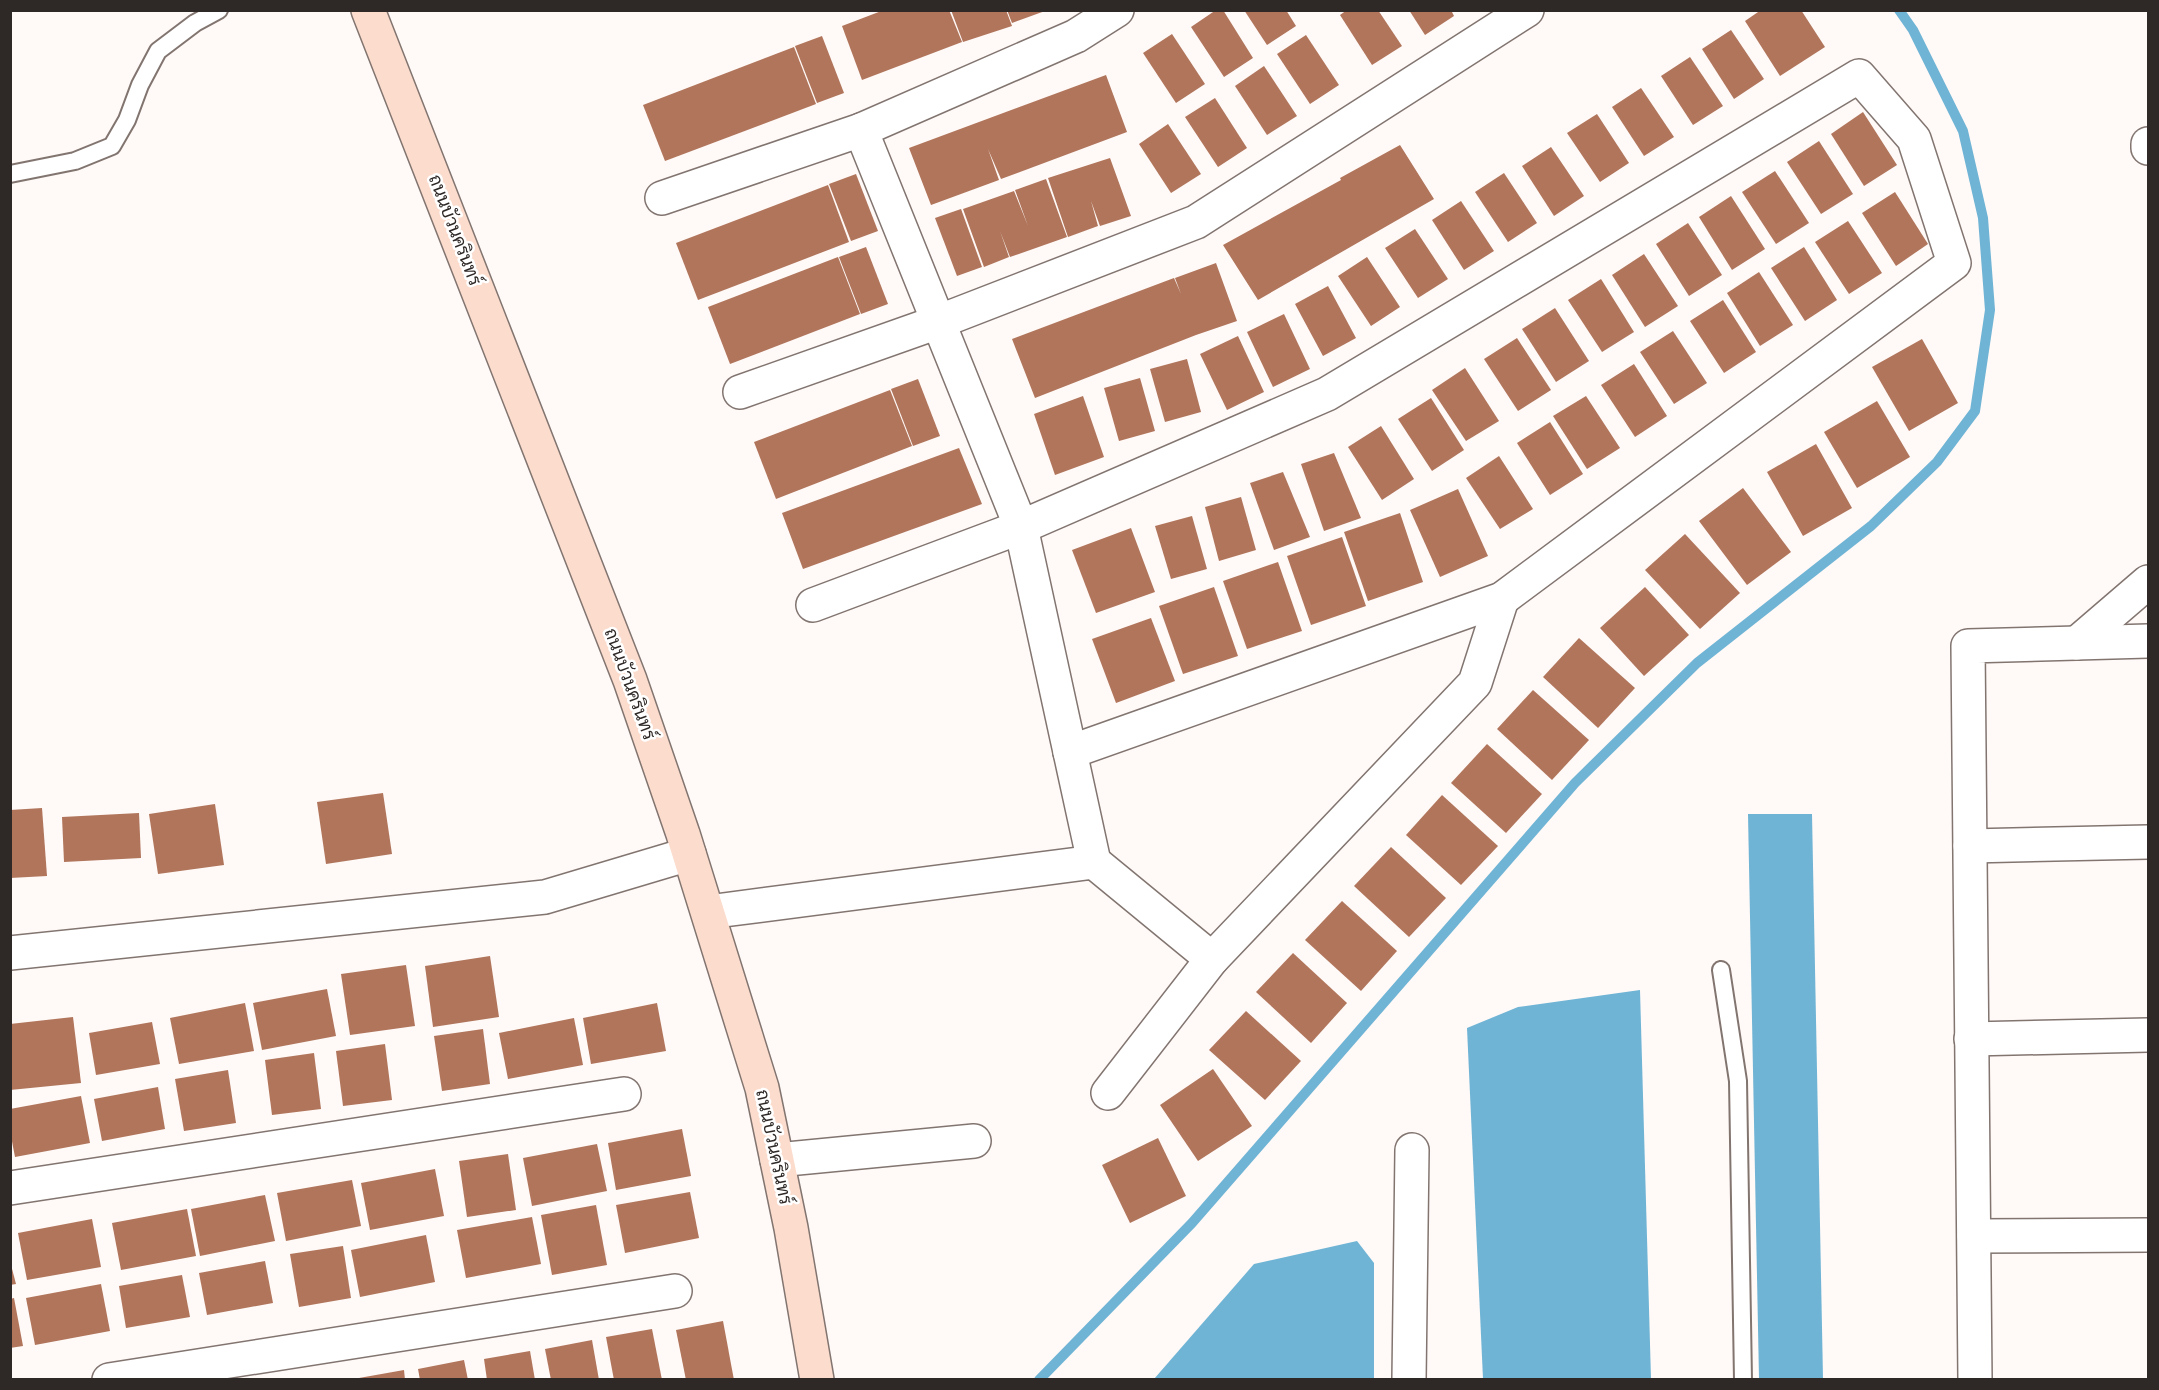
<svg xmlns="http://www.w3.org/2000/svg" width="2159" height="1390" font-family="'DejaVu Sans',Sarabun,sans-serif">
<rect width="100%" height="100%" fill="#fff9f7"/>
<g fill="#6fb4d5">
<polygon points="1748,814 1812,814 1823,1379 1759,1379"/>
<polygon points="1640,990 1651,1379 1483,1379 1467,1028 1518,1007"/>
<polygon points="1357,1241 1374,1263 1374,1379 1154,1379 1254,1264"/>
</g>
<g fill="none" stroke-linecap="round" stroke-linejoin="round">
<polyline stroke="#6fb4d5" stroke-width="10" points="1039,1380 1192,1223 1575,783 1697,663 1871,526 1937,462 1975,411 1990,310 1983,218 1963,131 1913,30 1899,10"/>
</g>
<g fill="#b0755b">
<polygon points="884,10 949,10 962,42 862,80 842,26"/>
<polygon points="951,10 1006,10 1012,26 963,42"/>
<polygon points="1007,10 1044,10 1045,11 1012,23"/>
<polygon points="1216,10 1223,10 1253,58 1224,77 1191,27"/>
<polygon points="1244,10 1286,10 1296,26 1267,45"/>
<polygon points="1347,10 1378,10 1402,46 1372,65 1340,15"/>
<polygon points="1409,10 1451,10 1454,16 1425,35"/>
<polygon points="1761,10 1801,10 1825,47 1780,76 1745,21"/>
<polygon points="1731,30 1764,79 1734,99 1702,49"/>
<polygon points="1172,34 1205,84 1176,103 1143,53"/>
<polygon points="1306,35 1339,85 1310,104 1277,54"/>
<polygon points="822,36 844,93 817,103 795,46"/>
<polygon points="794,47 816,104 665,161 643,105"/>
<polygon points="1690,57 1723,106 1693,125 1661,76"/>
<polygon points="1264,66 1297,116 1267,135 1235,86"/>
<polygon points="1106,75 1127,132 1001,179 988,149 999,180 931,205 909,148"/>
<polygon points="1641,88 1674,137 1644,156 1612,107"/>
<polygon points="1215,98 1247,148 1218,167 1185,117"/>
<polygon points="1863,112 1897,165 1864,186 1831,134"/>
<polygon points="1597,114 1629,163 1600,182 1567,133"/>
<polygon points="1168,124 1201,174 1171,193 1139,144"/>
<polygon points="1819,141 1853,194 1821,214 1787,162"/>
<polygon points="1400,145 1434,199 1258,300 1223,245 1341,180 1340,178"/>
<polygon points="1551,147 1584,196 1554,216 1522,166"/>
<polygon points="1110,158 1131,216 1100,226 1091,201 1098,226 1068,237 1048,178"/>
<polygon points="1775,171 1809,223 1776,244 1742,192"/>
<polygon points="1504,173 1537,223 1508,242 1475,192"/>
<polygon points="856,174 878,231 851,241 829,184"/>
<polygon points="1046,179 1067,237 1010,257 1000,231 1009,257 984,267 963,209 1014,191 1028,226 1015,190"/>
<polygon points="828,185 849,242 698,300 676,243"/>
<polygon points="1895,192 1928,244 1896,266 1862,213"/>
<polygon points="1731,196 1765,249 1732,270 1699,217"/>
<polygon points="1461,201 1494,251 1464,270 1432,220"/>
<polygon points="961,209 982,267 957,276 935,218"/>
<polygon points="1848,221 1882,273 1849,294 1815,242"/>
<polygon points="1688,223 1722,275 1689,296 1656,244"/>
<polygon points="1415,229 1448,279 1418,298 1385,248"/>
<polygon points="866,247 888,304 861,314 839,257"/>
<polygon points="1804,247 1837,300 1805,321 1771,268"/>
<polygon points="1644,254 1678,306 1645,327 1612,275"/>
<polygon points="838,257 860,314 730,364 708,307"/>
<polygon points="1367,257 1400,307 1371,326 1338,276"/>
<polygon points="1216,263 1237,321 1196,335 1035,398 1012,339 1174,278 1181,294 1175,278"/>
<polygon points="1759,272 1793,325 1760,346 1727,293"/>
<polygon points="1601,279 1634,332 1602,352 1568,300"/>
<polygon points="1328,286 1356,338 1323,356 1295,304"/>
<polygon points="1723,300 1756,352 1724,373 1690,321"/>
<polygon points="1555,308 1589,361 1556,382 1522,329"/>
<polygon points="1284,314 1310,369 1273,387 1247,332"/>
<polygon points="1673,331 1707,383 1674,404 1640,352"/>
<polygon points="1238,336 1264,392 1227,410 1200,354"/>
<polygon points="1517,338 1551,390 1518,411 1484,359"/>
<polygon points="1922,339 1958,403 1909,431 1872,367"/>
<polygon points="1187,359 1201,412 1165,422 1150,369"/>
<polygon points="1634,364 1667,416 1635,437 1601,385"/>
<polygon points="1465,368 1499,421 1466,441 1432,390"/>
<polygon points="1140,378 1155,431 1119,441 1104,388"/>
<polygon points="918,379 940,436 913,446 891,389"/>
<polygon points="890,390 912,446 776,499 754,442"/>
<polygon points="1083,396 1104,457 1055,475 1034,414"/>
<polygon points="1586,396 1620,448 1587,469 1553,416"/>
<polygon points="1431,398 1464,450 1432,471 1398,419"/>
<polygon points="1877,401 1910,457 1857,488 1824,432"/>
<polygon points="1550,422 1583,474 1550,495 1517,443"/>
<polygon points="1381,426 1414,479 1382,500 1348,447"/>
<polygon points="1816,444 1852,508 1803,536 1767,472"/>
<polygon points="959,448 982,504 803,569 782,513"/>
<polygon points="1334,453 1361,518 1324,531 1301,464"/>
<polygon points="1499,456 1533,509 1500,529 1466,478"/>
<polygon points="1283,472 1310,537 1274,550 1250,483"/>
<polygon points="1743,488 1791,552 1747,585 1699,521"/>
<polygon points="1458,489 1488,556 1440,577 1410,510"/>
<polygon points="1241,497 1256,550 1219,561 1205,507"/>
<polygon points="1400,513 1423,582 1368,601 1344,532"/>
<polygon points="1192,516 1207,569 1171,579 1155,526"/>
<polygon points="1131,528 1155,592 1096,613 1072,550"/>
<polygon points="1685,534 1740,593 1700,629 1645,570"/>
<polygon points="1342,537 1366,606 1311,625 1287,556"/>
<polygon points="1278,562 1302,631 1247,649 1223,581"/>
<polygon points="1214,587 1238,656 1183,674 1159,606"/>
<polygon points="1645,587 1689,635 1644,676 1600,628"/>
<polygon points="1151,618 1175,681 1116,703 1092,639"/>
<polygon points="1579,638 1635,688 1598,728 1543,677"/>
<polygon points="1533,690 1589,740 1552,780 1497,729"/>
<polygon points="1487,744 1542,794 1506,833 1451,783"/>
<polygon points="383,793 392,854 326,864 317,802"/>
<polygon points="1442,795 1498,846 1461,885 1406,835"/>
<polygon points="215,804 224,865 158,874 149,814"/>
<polygon points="42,808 47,876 10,878 10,810"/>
<polygon points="139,813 141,858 64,862 62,817"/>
<polygon points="1391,847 1446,898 1409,937 1354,886"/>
<polygon points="1342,901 1397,951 1361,991 1305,940"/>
<polygon points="1293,953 1347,1003 1311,1043 1256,992"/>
<polygon points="490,956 499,1017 433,1027 425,966"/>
<polygon points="406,965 415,1026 350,1035 341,974"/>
<polygon points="327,989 336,1036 262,1050 253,1003"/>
<polygon points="245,1003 254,1051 179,1064 170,1018"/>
<polygon points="657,1003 666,1051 591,1064 583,1018"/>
<polygon points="1246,1011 1301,1061 1265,1100 1209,1050"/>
<polygon points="73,1017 81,1083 10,1090 10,1024"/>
<polygon points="574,1018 583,1065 508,1079 499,1033"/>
<polygon points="152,1022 160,1064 96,1075 89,1033"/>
<polygon points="483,1029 490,1084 442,1091 434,1036"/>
<polygon points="385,1044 392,1100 343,1106 336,1051"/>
<polygon points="314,1053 321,1109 272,1115 265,1060"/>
<polygon points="1213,1069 1252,1126 1198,1161 1160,1105"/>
<polygon points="228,1070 236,1123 184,1131 175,1079"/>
<polygon points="158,1087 165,1129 102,1141 94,1099"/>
<polygon points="81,1096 90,1143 15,1157 10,1131 10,1109"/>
<polygon points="682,1129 691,1176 616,1190 608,1143"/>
<polygon points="1158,1138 1186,1196 1130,1223 1102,1165"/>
<polygon points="597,1144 607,1191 532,1206 523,1158"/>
<polygon points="508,1154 516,1210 467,1217 459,1161"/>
<polygon points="435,1169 444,1216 370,1230 361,1183"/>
<polygon points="352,1180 361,1226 286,1241 277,1193"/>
<polygon points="690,1192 699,1238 625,1253 616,1205"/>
<polygon points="265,1195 275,1241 200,1256 191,1209"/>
<polygon points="596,1205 607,1265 552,1275 541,1215"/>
<polygon points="187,1209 196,1256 121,1270 112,1223"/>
<polygon points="532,1217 541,1264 466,1278 457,1230"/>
<polygon points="92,1219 101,1267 27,1280 18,1233"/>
<polygon points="426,1235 435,1282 360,1297 351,1250"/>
<polygon points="343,1246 351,1298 299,1307 290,1254"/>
<polygon points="10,1261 16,1284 10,1285"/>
<polygon points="265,1261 273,1303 207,1315 199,1273"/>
<polygon points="182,1275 190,1317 126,1328 119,1286"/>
<polygon points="101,1284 110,1331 35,1345 26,1298"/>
<polygon points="14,1298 23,1346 10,1348 10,1299"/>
<polygon points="723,1321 734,1380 686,1380 676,1330"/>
<polygon points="652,1329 662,1380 614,1380 606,1337"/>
<polygon points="592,1340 599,1380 551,1380 545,1349"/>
<polygon points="530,1351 535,1380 487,1380 484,1359"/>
<polygon points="464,1360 468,1380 420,1380 418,1369"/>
<polygon points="404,1370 405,1380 359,1380 359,1378"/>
</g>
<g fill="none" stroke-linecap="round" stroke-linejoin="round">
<defs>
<g id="lane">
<polyline points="10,174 75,161 112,146 127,120 140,85 158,51 195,23 219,10"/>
<polyline points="1721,970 1738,1081 1743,1380"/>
</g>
<g id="street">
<polyline points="861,130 1021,527 1094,862"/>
<polyline points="2148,144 2148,148"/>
<polyline points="662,198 861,130 1076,36 1117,10"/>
<polyline points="740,392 938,322 1196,222 1527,10"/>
<polyline points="813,605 1021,527 1327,394 1859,76 1914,139 1954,263 1502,599 1070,752"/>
<polyline points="2077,643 2148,582"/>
<polyline points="1970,846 2148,842"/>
<polyline points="708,912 1094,862 1212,959"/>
<polyline points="10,953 545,897 689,854"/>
<polyline points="1971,1039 2148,1035"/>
<polyline points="1108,1093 1212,959 1475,683 1502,599"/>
<polyline points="777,1160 974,1141"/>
<polyline points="10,1188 624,1094"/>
<polyline points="1974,1236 2148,1235"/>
<polyline points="109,1380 675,1291"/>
<polyline points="1409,1380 1412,1150"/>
<polyline points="1975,1380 1968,646 2148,641"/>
</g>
<polyline id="secondary" points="368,10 630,680 683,834 762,1088 791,1228 817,1380"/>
</defs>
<use href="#lane" stroke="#827570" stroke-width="20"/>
<use href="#street" stroke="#827570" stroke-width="36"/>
<use href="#secondary" stroke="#827570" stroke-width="36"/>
<use href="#lane" stroke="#fff" stroke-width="16"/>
<use href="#street" stroke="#fff" stroke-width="33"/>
<use href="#secondary" stroke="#fbdccd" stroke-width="33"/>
</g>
<g text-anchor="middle" stroke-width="5" stroke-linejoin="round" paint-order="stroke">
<g font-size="18" fill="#2e2927" stroke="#fff">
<text transform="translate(455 230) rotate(69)" y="6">ถนนบัวนครินทร์</text>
<text transform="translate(630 684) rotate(70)" y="6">ถนนบัวนครินทร์</text>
<text transform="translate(774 1147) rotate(78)" y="6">ถนนบัวนครินทร์</text>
</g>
</g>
<rect width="2159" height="1390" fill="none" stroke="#2e2927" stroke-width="24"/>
</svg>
